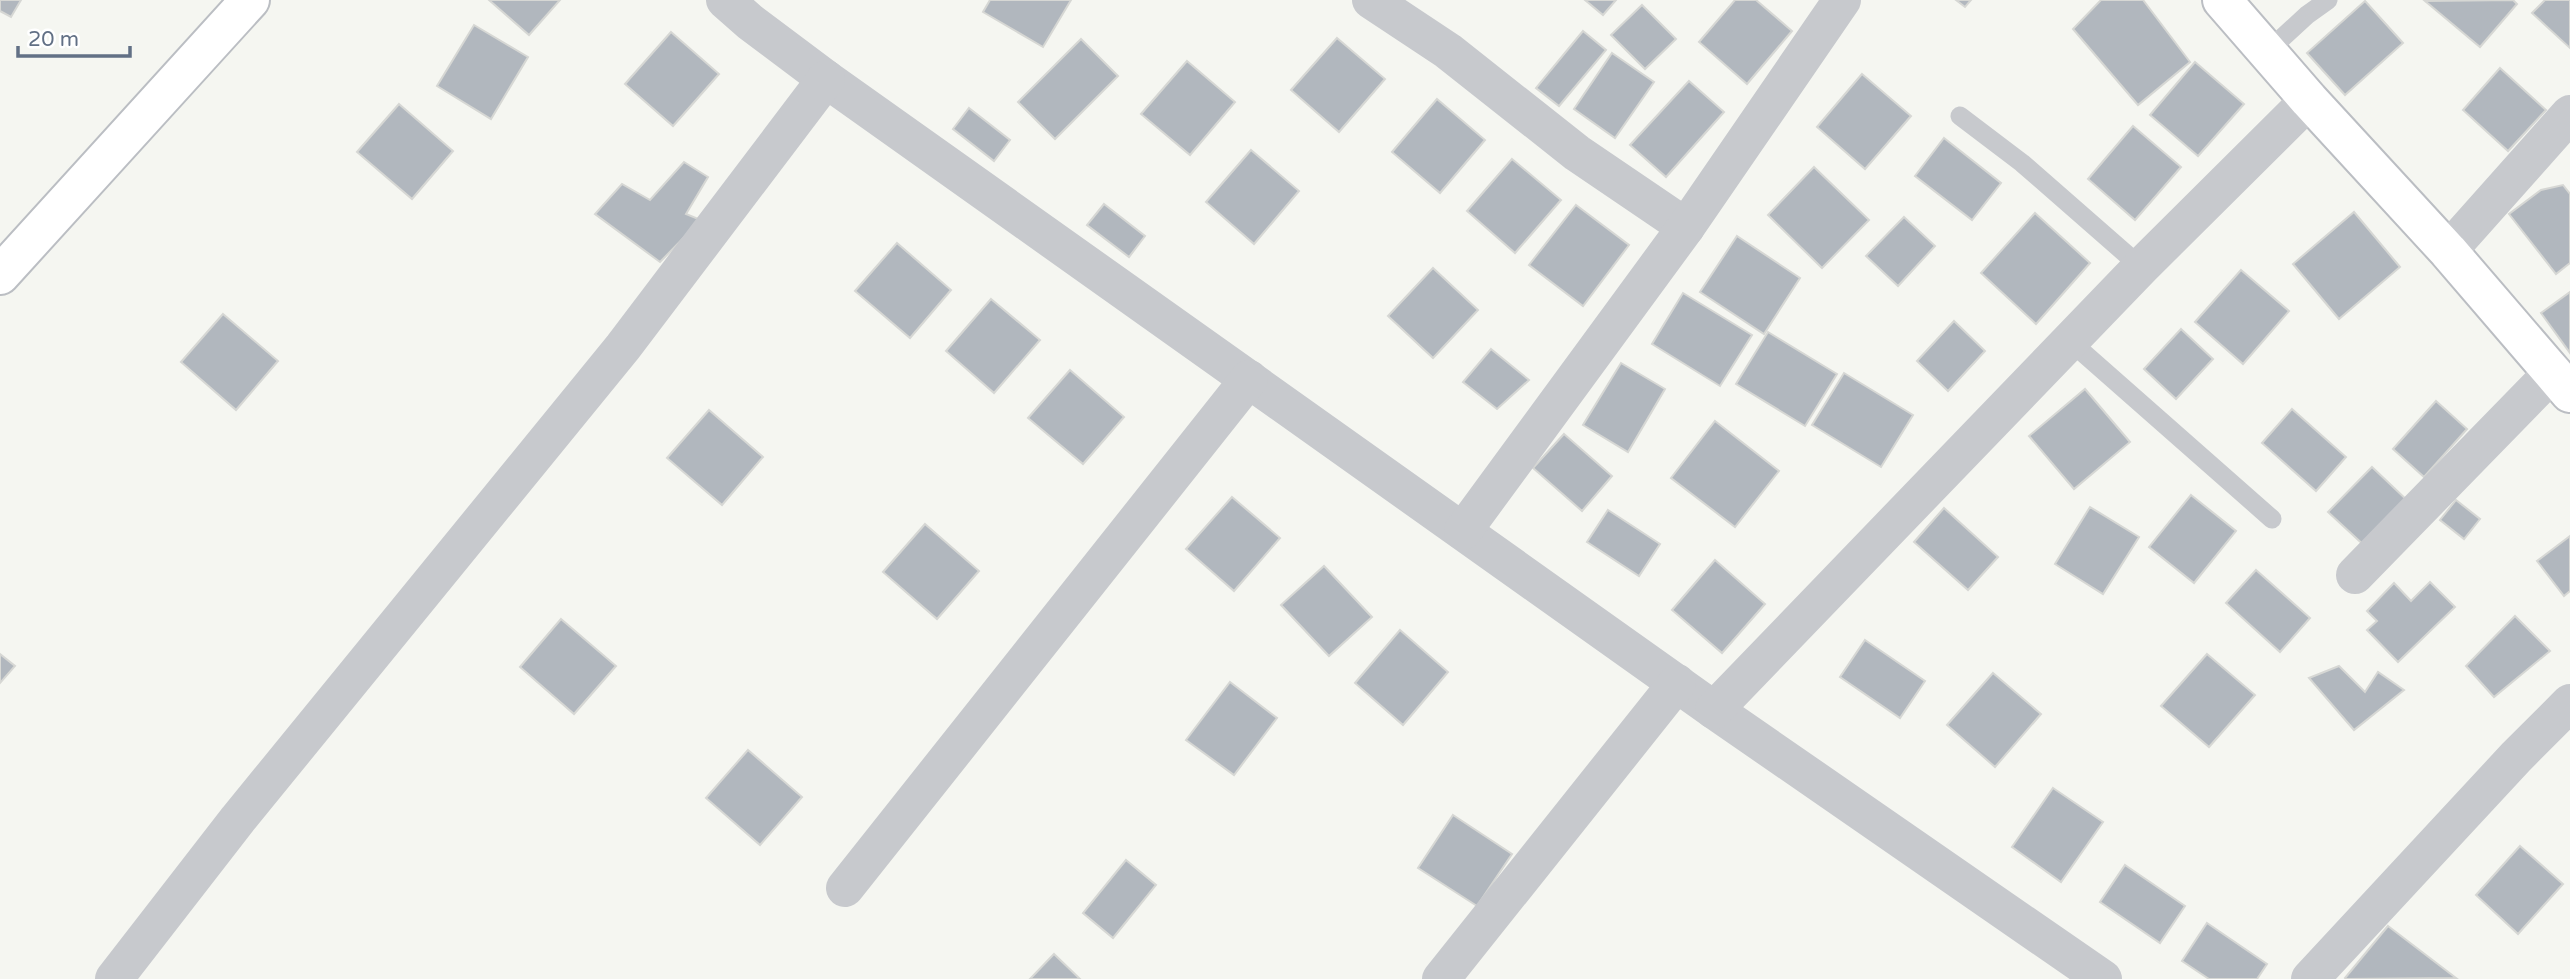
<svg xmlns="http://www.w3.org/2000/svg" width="2570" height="979" font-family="'Varela Round',sans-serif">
<rect width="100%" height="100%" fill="#f5f6f1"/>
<g fill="#b1b7be" stroke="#d6d7d4" stroke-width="2">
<polygon points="0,0 21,0 11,17 0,11"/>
<polygon points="489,0 560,0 529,35"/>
<polygon points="990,0 1071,0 1043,47 983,12"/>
<polygon points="1585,0 1616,0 1603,15"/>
<polygon points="1735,0 1756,0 1792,31 1747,84 1699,42"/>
<polygon points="1956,0 1971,0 1965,7"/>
<polygon points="2101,0 2143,0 2190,62 2138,105 2073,29"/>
<polygon points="2513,0 2517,4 2480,47 2425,1"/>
<polygon points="2545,0 2570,0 2570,48 2532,13"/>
<polygon points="2365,1 2403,43 2345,95 2307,53"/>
<polygon points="1642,5 1676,39 1645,69 1611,35"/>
<polygon points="474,25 528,57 491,119 437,86"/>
<polygon points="1583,31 1606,50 1559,106 1536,88"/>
<polygon points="671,32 719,74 673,126 625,84"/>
<polygon points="1337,38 1385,79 1339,132 1291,90"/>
<polygon points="1081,39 1118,76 1055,139 1018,102"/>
<polygon points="1612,53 1654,82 1615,138 1574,109"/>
<polygon points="1187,61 1235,102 1190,155 1141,114"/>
<polygon points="2195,62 2244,104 2198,156 2150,115"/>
<polygon points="2500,68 2546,110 2508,151 2463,110"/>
<polygon points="1862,74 1911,116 1865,169 1817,127"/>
<polygon points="1689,81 1724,112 1666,177 1630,145"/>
<polygon points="1437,99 1485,140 1440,193 1392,152"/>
<polygon points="399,104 453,151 412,199 357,152"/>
<polygon points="969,108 1010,140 994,161 953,129"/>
<polygon points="2133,126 2181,167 2135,220 2088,179"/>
<polygon points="1944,138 2001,183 1972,220 1915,176"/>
<polygon points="1251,150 1299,191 1254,244 1206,202"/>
<polygon points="1512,159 1561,200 1515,253 1467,211"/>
<polygon points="684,162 708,177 686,214 701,220 660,262 595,214 622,184 650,200"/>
<polygon points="1814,167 1869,220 1822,268 1768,215"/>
<polygon points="2563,185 2570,194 2570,263 2556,274 2509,214 2541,190"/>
<polygon points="1104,204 1145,236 1129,257 1087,225"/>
<polygon points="1576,205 1629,245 1583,306 1529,265"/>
<polygon points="2354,212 2400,267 2339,319 2293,264"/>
<polygon points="2035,213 2090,263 2036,324 1981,273"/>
<polygon points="1904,217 1935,246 1898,286 1866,256"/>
<polygon points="1737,236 1800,278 1764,334 1700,292"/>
<polygon points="897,243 951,290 910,338 855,291"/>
<polygon points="1433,268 1478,310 1433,358 1388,316"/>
<polygon points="2241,270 2289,311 2243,364 2195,322"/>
<polygon points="2570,292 2570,353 2541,313"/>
<polygon points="1683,293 1752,335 1720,386 1652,344"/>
<polygon points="991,299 1040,340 994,393 946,351"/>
<polygon points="223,314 278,361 236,410 181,362"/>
<polygon points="1954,321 1985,351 1948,391 1917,361"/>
<polygon points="2181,329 2213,359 2176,399 2144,369"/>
<polygon points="1768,332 1837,374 1805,426 1736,384"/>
<polygon points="1491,349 1529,380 1497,409 1463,382"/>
<polygon points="1621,363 1665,389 1628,452 1583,425"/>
<polygon points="1070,370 1124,417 1083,464 1028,418"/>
<polygon points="1844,373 1913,415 1881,467 1812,425"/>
<polygon points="2085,389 2130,442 2074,489 2029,436"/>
<polygon points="2436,401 2467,429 2424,477 2393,449"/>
<polygon points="2292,409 2346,457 2316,491 2262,443"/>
<polygon points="709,410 763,457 722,505 667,458"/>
<polygon points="1715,421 1779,471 1735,527 1671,478"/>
<polygon points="1564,434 1612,476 1582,511 1533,468"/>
<polygon points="2372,467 2410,503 2367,548 2328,512"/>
<polygon points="2191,495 2236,531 2194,583 2149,547"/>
<polygon points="1232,497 1280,538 1234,591 1186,549"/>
<polygon points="2456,500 2480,519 2464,539 2440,520"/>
<polygon points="2090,507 2139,537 2103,594 2055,564"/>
<polygon points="1944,508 1998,557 1968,590 1914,542"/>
<polygon points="1608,510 1660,544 1639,576 1587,542"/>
<polygon points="925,524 979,571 937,619 883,572"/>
<polygon points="2570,536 2570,591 2564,596 2537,561"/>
<polygon points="1715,560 1765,604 1722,653 1672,610"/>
<polygon points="1324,566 1372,617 1329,656 1281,605"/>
<polygon points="2256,570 2310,618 2280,652 2226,603"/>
<polygon points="2430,582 2455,607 2398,662 2367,630 2377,621 2367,611 2394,583 2411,601"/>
<polygon points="2515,616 2550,651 2494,697 2466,666"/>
<polygon points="561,619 616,666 574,714 520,667"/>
<polygon points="1400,630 1448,672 1403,725 1355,683"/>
<polygon points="1865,640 1925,681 1900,718 1840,677"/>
<polygon points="0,654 15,666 0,683"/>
<polygon points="2207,654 2255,695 2209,747 2161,706"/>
<polygon points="2339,666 2365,692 2378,672 2404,690 2354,730 2309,678"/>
<polygon points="1993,673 2041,714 1995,767 1947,725"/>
<polygon points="1230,682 1277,718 1234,775 1186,740"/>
<polygon points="748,750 802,797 760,845 706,798"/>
<polygon points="2053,788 2103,822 2061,882 2012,847"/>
<polygon points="1453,815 1512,854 1477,906 1418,868"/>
<polygon points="2520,846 2563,884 2518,934 2476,895"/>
<polygon points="1126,860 1156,885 1113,938 1083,913"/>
<polygon points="2125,865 2185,906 2160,943 2100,902"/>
<polygon points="2207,923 2267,964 2257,979 2209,979 2182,961"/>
<polygon points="2388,926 2456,978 2346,979 2345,978"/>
<polygon points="1054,954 1080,979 1030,979"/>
</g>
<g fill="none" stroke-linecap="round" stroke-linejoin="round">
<defs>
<g id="secondary">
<polyline points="2222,0 2309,100 2448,251 2570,393"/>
<polyline points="0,275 250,0"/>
</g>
</defs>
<use href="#secondary" stroke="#bbbec3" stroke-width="42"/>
<g stroke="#c7c9cd" stroke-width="19">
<polyline points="2268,51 2307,15 2328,0"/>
<polyline points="1960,116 2022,163 2141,267"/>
<polyline points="2071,342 2272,519"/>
</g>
<g stroke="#c7c9cd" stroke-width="38">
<polyline points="725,0 750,22 826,79 1714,710 2103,979"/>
<polyline points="1371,0 1448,51 1577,153 1686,227"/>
<polyline points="2448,251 2570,114"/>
<polyline points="1463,531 1686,227 1842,0"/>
<polyline points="2355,575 2553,372"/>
<polyline points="1714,710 2141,267 2309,100"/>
<polyline points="845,888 1249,379"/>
<polyline points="114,979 238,819 623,347 826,79"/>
<polyline points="1441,979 1677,683"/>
<polyline points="2310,979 2516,757 2570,703"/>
</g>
<use href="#secondary" stroke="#fff" stroke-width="38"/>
</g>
<path d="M18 46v10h112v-10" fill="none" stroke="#627085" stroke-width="3.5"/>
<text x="28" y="46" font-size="21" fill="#627085" stroke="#ffffff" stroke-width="5" paint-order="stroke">20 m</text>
</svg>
